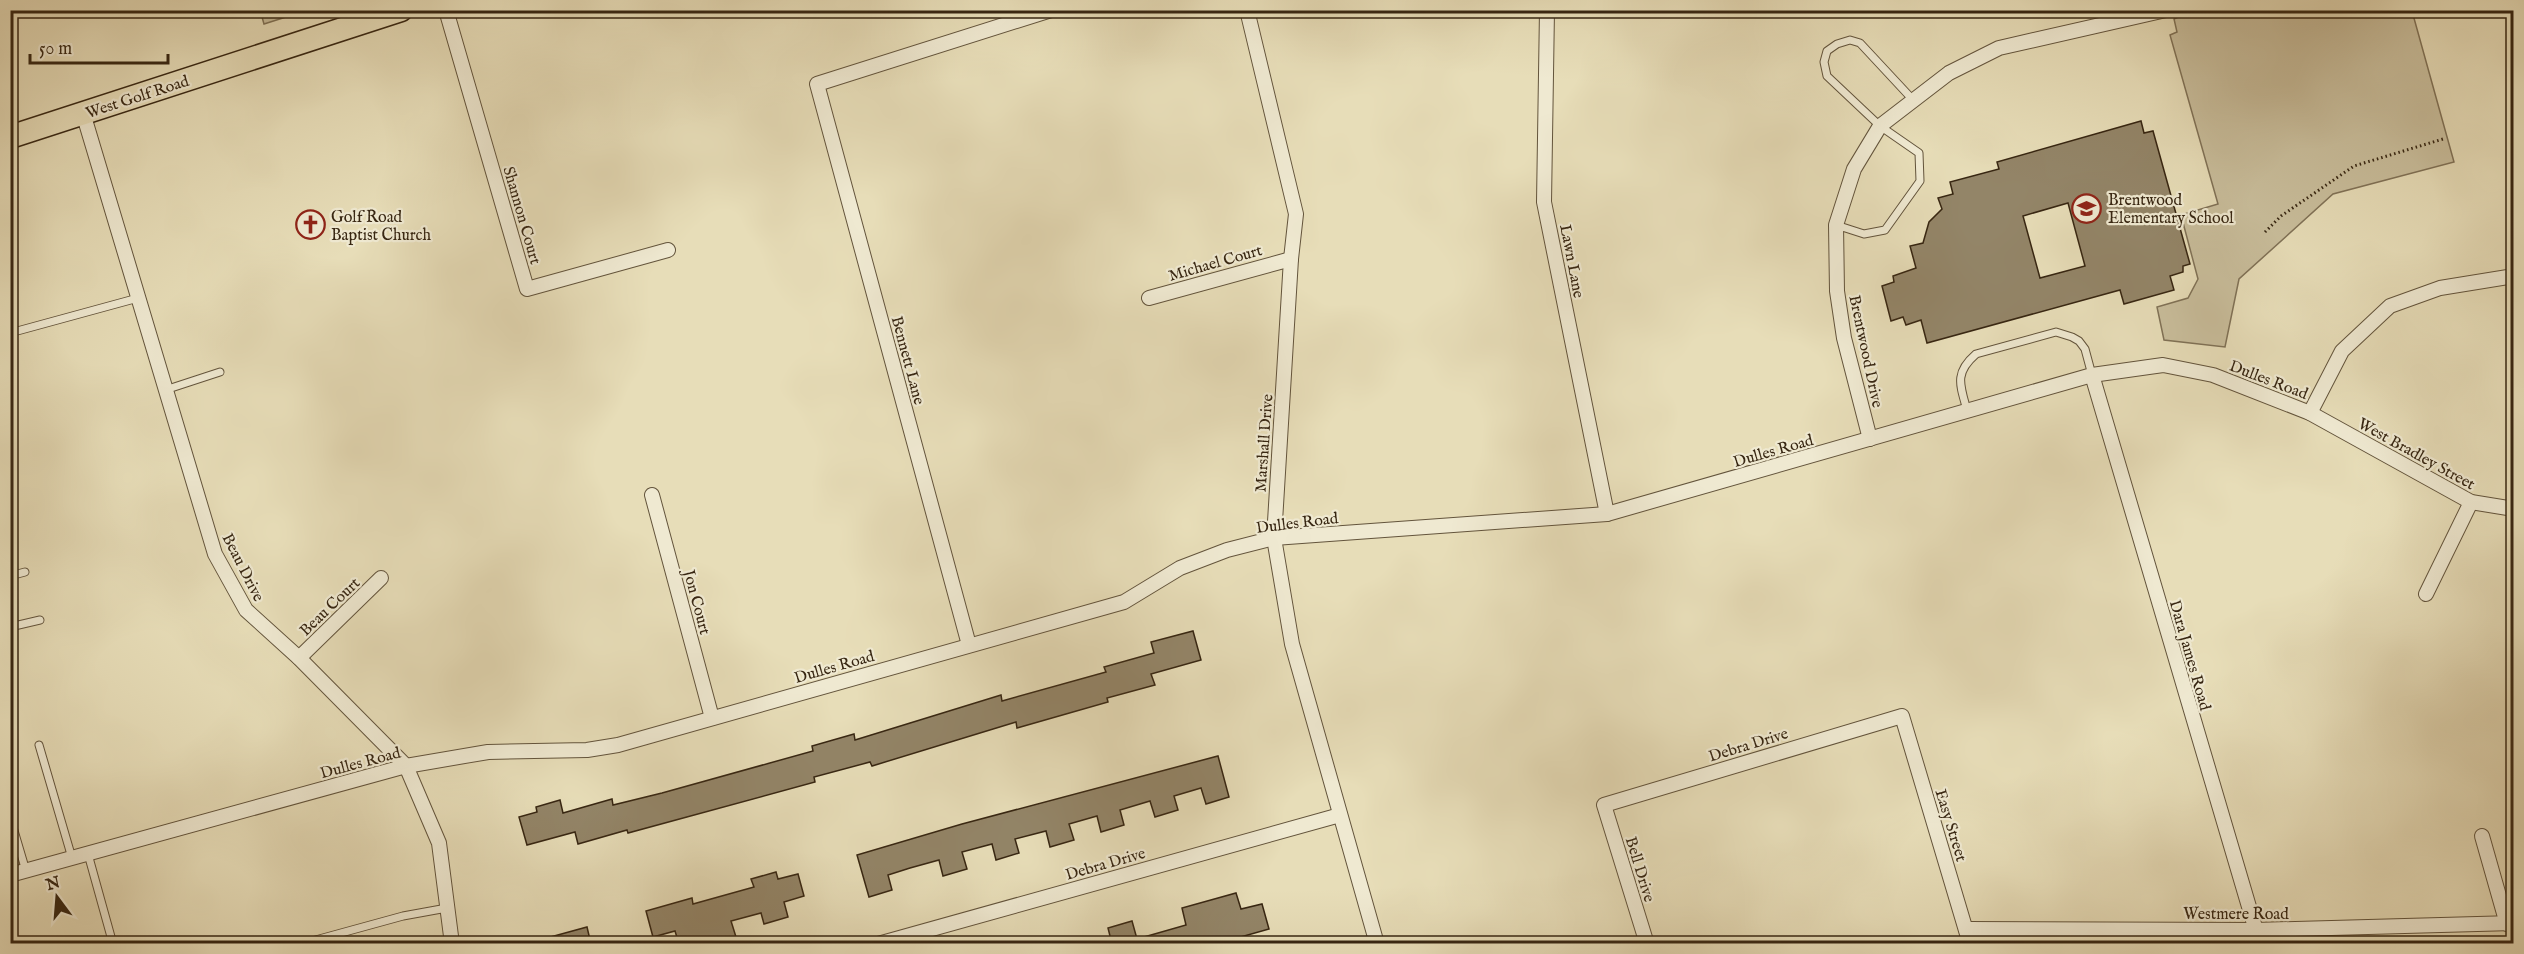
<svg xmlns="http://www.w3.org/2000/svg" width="2524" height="954" font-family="'IM FELL English',serif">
<rect width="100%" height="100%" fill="#e7ddb8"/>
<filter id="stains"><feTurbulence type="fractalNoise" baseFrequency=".00333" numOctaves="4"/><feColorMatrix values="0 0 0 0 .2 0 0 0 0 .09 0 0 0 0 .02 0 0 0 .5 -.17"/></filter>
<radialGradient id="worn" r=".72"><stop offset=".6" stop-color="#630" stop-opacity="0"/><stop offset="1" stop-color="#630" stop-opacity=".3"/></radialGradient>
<g fill="#c9be9c" stroke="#807257" stroke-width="1.5">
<polygon points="260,10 305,10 305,11 264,24"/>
<polygon points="2194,10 2412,11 2454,162 2333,194 2239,279 2225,347 2164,340 2157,307 2188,298 2198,279 2181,215 2218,204 2170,35 2177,32 2174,19"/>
</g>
<g fill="#938568" stroke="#372612" stroke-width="1.5" fill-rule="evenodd">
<path d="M2141,121L2144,133L2153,131L2190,264L2183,266V272L2170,276L2174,290L2124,304L2120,290L1927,343L1921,320L1906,325L1903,317L1891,321L1882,286L1894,282L1893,276L1916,268L1910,246L1923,243L1929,222L1942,209L1938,198L1953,194L1950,182L1999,169L1997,162ZM2068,203L2085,266L2040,278L2023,216Z"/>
<polygon points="1193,631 1201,660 1151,674 1155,685 1107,698 1108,702 1017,728 1016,722 872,766 870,762 814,777 815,782 628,833 627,830 578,844 575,832 527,845 519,817 537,812 536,807 560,800 563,813 612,799 613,805 662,793 813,751 812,746 854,734 855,740 1001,695 1002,701 1106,672 1104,667 1154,653 1151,642"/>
<polygon points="1218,756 1229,797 1206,804 1201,788 1174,796 1178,810 1155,817 1150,801 1120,810 1124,825 1101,832 1097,816 1069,824 1074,840 1050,847 1046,831 1015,839 1019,853 996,860 992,844 962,852 967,869 943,876 939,860 910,868 888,875 892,890 869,897 857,855 962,824"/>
<polygon points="776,872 778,879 798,874 804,896 784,902 788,917 764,924 761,913 731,921 736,937 712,943 711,938 690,944 679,944 675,931 653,937 646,911 692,898 693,904 754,887 751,879"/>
<polygon points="1236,893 1241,909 1262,904 1269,929 1216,944 1112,944 1108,928 1132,921 1137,939 1186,925 1182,908"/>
<polygon points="587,927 591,944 544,944 543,939"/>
</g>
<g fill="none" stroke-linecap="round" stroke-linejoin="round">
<defs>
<g id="service">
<polyline points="1836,225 1864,234 1885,230 1920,181 1919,153 1880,126 1827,76 1824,62 1827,51 1837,44 1850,40 1860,43 1914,101"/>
<polyline points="10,333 138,298"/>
<polyline points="165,390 220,372"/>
<path d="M1967,410C1960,385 1954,373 1976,354L2056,332L2072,337L2079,341L2085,349L2092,375"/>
<polyline points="10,576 25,572"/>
<polyline points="10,627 40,620"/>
<polyline points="39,745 72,858"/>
<polyline points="10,817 26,871"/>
<polyline points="88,854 113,944"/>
<polyline points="301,944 403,916 447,908"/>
</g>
<g id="minor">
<polyline points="446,10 527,289 668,250"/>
<polyline points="1247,10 1296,214 1291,259 1274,538 1292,644 1377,944"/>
<polyline points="1547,10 1544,202 1607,514"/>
<polyline points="83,113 215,554 246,610 299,658 406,766 439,843 452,944"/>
<polyline points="1149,298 1291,259"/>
<polyline points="2092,375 2260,944"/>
<polyline points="2310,413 2342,351 2390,306 2440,288 2514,276"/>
<polyline points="1870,439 1844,338 1837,291 1836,225 1854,169 1880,126 1949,73 1999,48 2166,10"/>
<polyline points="652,495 712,718"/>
<polyline points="2426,594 2471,502"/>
<polyline points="969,645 817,84 1051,10"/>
<polyline points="299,658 381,578"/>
<polyline points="2482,836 2507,924"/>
<polyline points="10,875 406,766 488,752 587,750 618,745 1124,602 1180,568 1227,550 1274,538 1607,514 2092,375 2163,365 2213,375 2310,413 2471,502 2514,509"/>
<polyline points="1966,929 2255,930 2514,923"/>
<polyline points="878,944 1340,815"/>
<polyline points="1647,944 1604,805 1902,716 1970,944"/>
</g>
<polyline id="primary" points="10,137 401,10"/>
</defs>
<use href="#service" stroke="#63543c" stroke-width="9"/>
<use href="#minor" stroke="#63543c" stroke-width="16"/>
<use href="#primary" stroke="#372612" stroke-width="25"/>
<polyline stroke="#372612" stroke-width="3" stroke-dasharray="1.5 3" stroke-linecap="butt" points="2265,232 2281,216 2354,166 2443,139"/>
<use href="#service" stroke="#efe9d1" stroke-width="7"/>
<use href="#minor" stroke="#efe9d1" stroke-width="14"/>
<use href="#primary" stroke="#e7ddb8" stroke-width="22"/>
</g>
<defs>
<symbol id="school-ring" viewBox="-11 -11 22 22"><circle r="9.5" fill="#efe9d1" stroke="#8f2418" stroke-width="1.5"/><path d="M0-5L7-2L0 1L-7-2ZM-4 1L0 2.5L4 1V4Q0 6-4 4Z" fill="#8f2418"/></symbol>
<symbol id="church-ring" viewBox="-11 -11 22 22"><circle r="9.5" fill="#efe9d1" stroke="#8f2418" stroke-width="1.5"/><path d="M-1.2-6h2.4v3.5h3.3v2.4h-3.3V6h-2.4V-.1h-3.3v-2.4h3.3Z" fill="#8f2418"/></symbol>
</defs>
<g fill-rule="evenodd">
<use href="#school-ring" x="2070" y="192" width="33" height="33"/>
<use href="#church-ring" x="294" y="208" width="33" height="33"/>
</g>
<g text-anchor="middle" stroke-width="4.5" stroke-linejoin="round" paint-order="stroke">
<g font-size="16" fill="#372612" stroke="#efe9d1">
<text transform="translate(137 96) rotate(-18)" y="6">West Golf Road</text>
<text transform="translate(523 215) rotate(74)" y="6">Shannon Court</text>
<text transform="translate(1573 261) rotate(79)" y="6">Lawn Lane</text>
<text transform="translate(1215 262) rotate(-16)" y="6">Michael Court</text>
<text transform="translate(1867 351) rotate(78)" y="6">Brentwood Drive</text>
<text transform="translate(909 360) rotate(75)" y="6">Bennett Lane</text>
<text transform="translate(2269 379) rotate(21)" y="6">Dulles Road</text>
<text transform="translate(1263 443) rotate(-86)" y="6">Marshall Drive</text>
<text transform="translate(1773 450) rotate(-16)" y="6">Dulles Road</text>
<text transform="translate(2417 453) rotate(29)" y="6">West Bradley Street</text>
<text transform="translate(1297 522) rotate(-7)" y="6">Dulles Road</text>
<text transform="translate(244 567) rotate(63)" y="6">Beau Drive</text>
<text transform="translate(698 602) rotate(75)" y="6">Jon Court</text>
<text transform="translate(329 606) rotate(-44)" y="6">Beau Court</text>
<text transform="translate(2191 655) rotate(74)" y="6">Dara James Road</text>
<text transform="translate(834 666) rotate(-16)" y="6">Dulles Road</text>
<text transform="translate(1748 744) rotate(-17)" y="6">Debra Drive</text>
<text transform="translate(360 762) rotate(-15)" y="6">Dulles Road</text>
<text transform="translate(1952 825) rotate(73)" y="6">Easy Street</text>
<text transform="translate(1105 863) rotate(-16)" y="6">Debra Drive</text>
<text transform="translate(1641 869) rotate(73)" y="6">Bell Drive</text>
<text x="2236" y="919">Westmere Road</text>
</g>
<g font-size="16" fill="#372612" stroke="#efe9d1" text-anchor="start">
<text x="2108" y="205">Brentwood<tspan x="2108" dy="18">Elementary School</tspan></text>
<text x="331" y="222">Golf Road<tspan x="331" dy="18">Baptist Church</tspan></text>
</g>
</g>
<rect width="2524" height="954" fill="none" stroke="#e7ddb8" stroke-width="36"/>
<rect x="12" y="12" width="2500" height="930" fill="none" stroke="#372612" stroke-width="3"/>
<rect x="18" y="18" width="2488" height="918" fill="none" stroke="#372612" stroke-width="1.5"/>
<g transform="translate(57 897) rotate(344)" stroke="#efe9d1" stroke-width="4.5" paint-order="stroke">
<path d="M0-4.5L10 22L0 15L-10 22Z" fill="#372612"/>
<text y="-9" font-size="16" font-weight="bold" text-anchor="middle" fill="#372612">N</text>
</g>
<path d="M30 54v9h138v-9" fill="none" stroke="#372612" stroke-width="3"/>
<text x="39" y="54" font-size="18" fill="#372612" stroke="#efe9d1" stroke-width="4.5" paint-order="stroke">50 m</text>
<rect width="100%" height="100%" filter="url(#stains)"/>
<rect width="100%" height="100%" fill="url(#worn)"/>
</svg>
